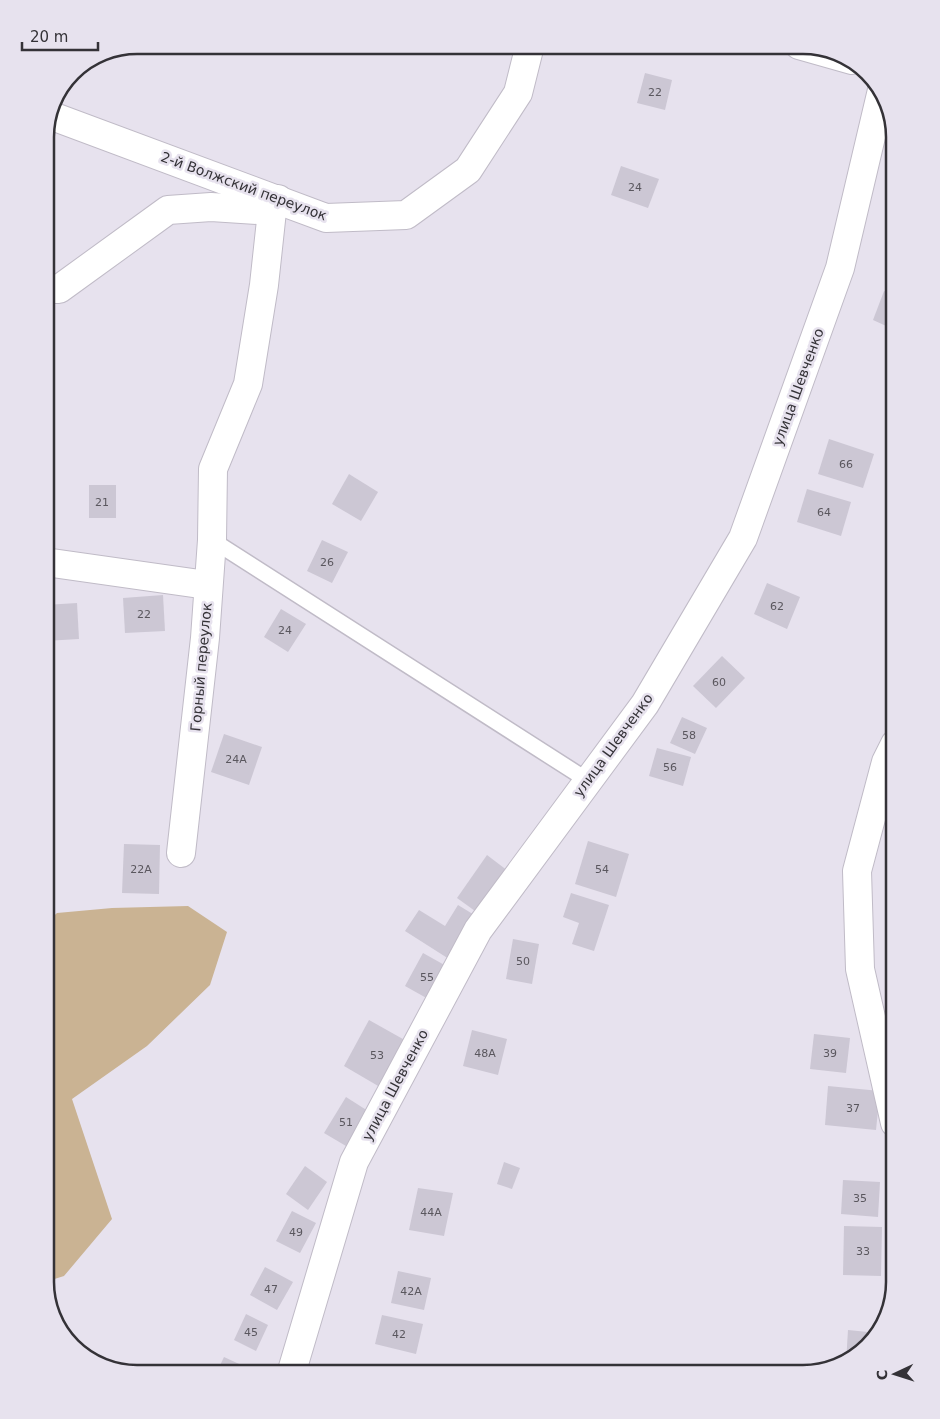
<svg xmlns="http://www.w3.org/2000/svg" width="940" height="1419" font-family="'DejaVu Sans',sans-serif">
<rect width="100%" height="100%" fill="#e7e2ee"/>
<polygon fill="#cab393" points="188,906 227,932 210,985 147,1046 72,1099 112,1219 64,1276 45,1282 45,924 57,913 112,908"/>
<g fill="#ccc7d4">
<polygon points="645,73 672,80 665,110 637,103"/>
<polygon points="621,166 659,179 648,208 611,195"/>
<polygon points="884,291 895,296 895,330 873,320"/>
<polygon points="829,439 874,454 863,488 818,474"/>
<polygon points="349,474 378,492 361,521 332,504"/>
<rect x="89" y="485" width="27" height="33"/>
<polygon points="807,489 851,502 841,536 797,522"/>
<polygon points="322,540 348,552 332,583 307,571"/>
<polygon points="767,583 800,597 787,629 754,614"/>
<polygon points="163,595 165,631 125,633 123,598"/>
<polygon points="77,603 79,639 45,641 45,605"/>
<polygon points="281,609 306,624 288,652 264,637"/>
<polygon points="722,656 745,678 716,708 693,686"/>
<polygon points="682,717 707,728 695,754 670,743"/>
<polygon points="224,734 262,747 249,785 211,772"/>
<polygon points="657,748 691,757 683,786 649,776"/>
<polygon points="588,841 629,854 616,897 575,884"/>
<polygon points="124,844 160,845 159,894 122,893"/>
<polygon points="487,855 512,874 482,916 457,898"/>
<polygon points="571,893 609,905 594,951 572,944 579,923 563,917"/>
<polygon points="458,905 476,916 449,959 405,931 419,910 445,926"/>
<polygon points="513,939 539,944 532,984 506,979"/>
<polygon points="423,953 448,967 430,1000 405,986"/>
<polygon points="369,1020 410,1043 385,1090 344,1066"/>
<polygon points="472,1030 507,1039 498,1075 463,1066"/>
<polygon points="814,1034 850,1038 846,1073 810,1069"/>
<polygon points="828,1086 880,1091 876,1130 825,1125"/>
<polygon points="346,1097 368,1111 346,1146 324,1133"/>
<polygon points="504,1162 520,1168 512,1189 497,1184"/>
<polygon points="305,1166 327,1182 308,1210 286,1194"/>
<polygon points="843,1180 880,1182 878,1217 841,1214"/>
<polygon points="418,1188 453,1193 444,1236 409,1230"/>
<polygon points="292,1211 316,1223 300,1253 276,1241"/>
<polygon points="844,1226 882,1227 881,1276 843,1275"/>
<polygon points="265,1267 293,1282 277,1310 250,1295"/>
<polygon points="398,1271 431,1278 424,1310 391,1303"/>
<polygon points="246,1314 268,1325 256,1351 234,1340"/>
<polygon points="382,1315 423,1324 416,1354 375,1344"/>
<polygon points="848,1330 878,1333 849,1362 846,1363"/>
<polygon points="224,1357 250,1369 248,1374 216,1374"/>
</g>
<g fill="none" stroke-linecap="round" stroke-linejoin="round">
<defs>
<polyline id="service" points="212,540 587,780"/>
<g id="minor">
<polyline points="799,45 852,60"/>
<polyline points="52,116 326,218 406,215 468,170 518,93 530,45"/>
<polyline points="45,289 59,289 168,210 211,207 272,211"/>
<polyline points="45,562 207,585"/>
<polyline points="181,853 205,638 212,540 213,469 248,384 264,285 272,211 278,199"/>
<polyline points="895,1123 860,969 857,871 886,762 895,744"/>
<polyline points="291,1374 354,1162 478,930 645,704 743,538 840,268 882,90"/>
</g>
</defs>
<use href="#service" stroke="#c0bbc7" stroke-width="18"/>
<use href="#minor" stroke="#c0bbc7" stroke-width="30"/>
<use href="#service" stroke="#fff" stroke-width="15"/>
<use href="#minor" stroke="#fff" stroke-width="28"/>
</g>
<g text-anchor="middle" stroke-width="5" stroke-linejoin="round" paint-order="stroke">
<g font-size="11" fill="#5a575e">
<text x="655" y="96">22</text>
<text x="635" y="191">24</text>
<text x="846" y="468">66</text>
<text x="102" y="506">21</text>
<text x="824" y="516">64</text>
<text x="327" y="566">26</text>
<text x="777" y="610">62</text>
<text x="144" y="618">22</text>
<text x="285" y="634">24</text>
<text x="719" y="686">60</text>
<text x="689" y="739">58</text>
<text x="236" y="763">24А</text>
<text x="670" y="771">56</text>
<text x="141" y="873">22А</text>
<text x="602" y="873">54</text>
<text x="523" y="965">50</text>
<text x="427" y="981">55</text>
<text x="485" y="1057">48А</text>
<text x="830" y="1057">39</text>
<text x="377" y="1059">53</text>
<text x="853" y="1112">37</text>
<text x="346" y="1126">51</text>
<text x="860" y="1202">35</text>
<text x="431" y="1216">44А</text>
<text x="296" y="1236">49</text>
<text x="863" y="1255">33</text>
<text x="271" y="1293">47</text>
<text x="411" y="1295">42А</text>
<text x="251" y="1336">45</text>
<text x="399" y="1338">42</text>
</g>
<g font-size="14" fill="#343237" stroke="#e7e2ee">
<text transform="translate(244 186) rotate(20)" y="5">2-й Волжский переулок</text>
<text transform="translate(798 387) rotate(-70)" y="5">улица Шевченко</text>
<text transform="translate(201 667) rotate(-85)" y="5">Горный переулок</text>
<text transform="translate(613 745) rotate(-54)" y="5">улица Шевченко</text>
<text transform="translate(395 1085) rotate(-62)" y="5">улица Шевченко</text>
</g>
</g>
<path d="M0 0H940V1419H0ZM137 54H803A83 83 0 0 1 886 137V1282A83 83 0 0 1 803 1365H137A83 83 0 0 1 54 1282V137A83 83 0 0 1 137 54Z" fill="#e7e2ee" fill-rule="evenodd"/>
<path fill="none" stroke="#343237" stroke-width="2.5" d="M137 54H803A83 83 0 0 1 886 137V1282A83 83 0 0 1 803 1365H137A83 83 0 0 1 54 1282V137A83 83 0 0 1 137 54Z"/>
<g transform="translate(895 1374) rotate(266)" stroke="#e7e2ee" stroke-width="4" paint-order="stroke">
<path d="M0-4L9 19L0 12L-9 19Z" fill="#343237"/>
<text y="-8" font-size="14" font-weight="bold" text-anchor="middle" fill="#343237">С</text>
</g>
<path d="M22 42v8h76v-8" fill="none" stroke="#343237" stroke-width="2.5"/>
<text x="30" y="42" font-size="15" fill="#343237" stroke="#e7e2ee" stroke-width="4" paint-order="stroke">20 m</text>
</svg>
